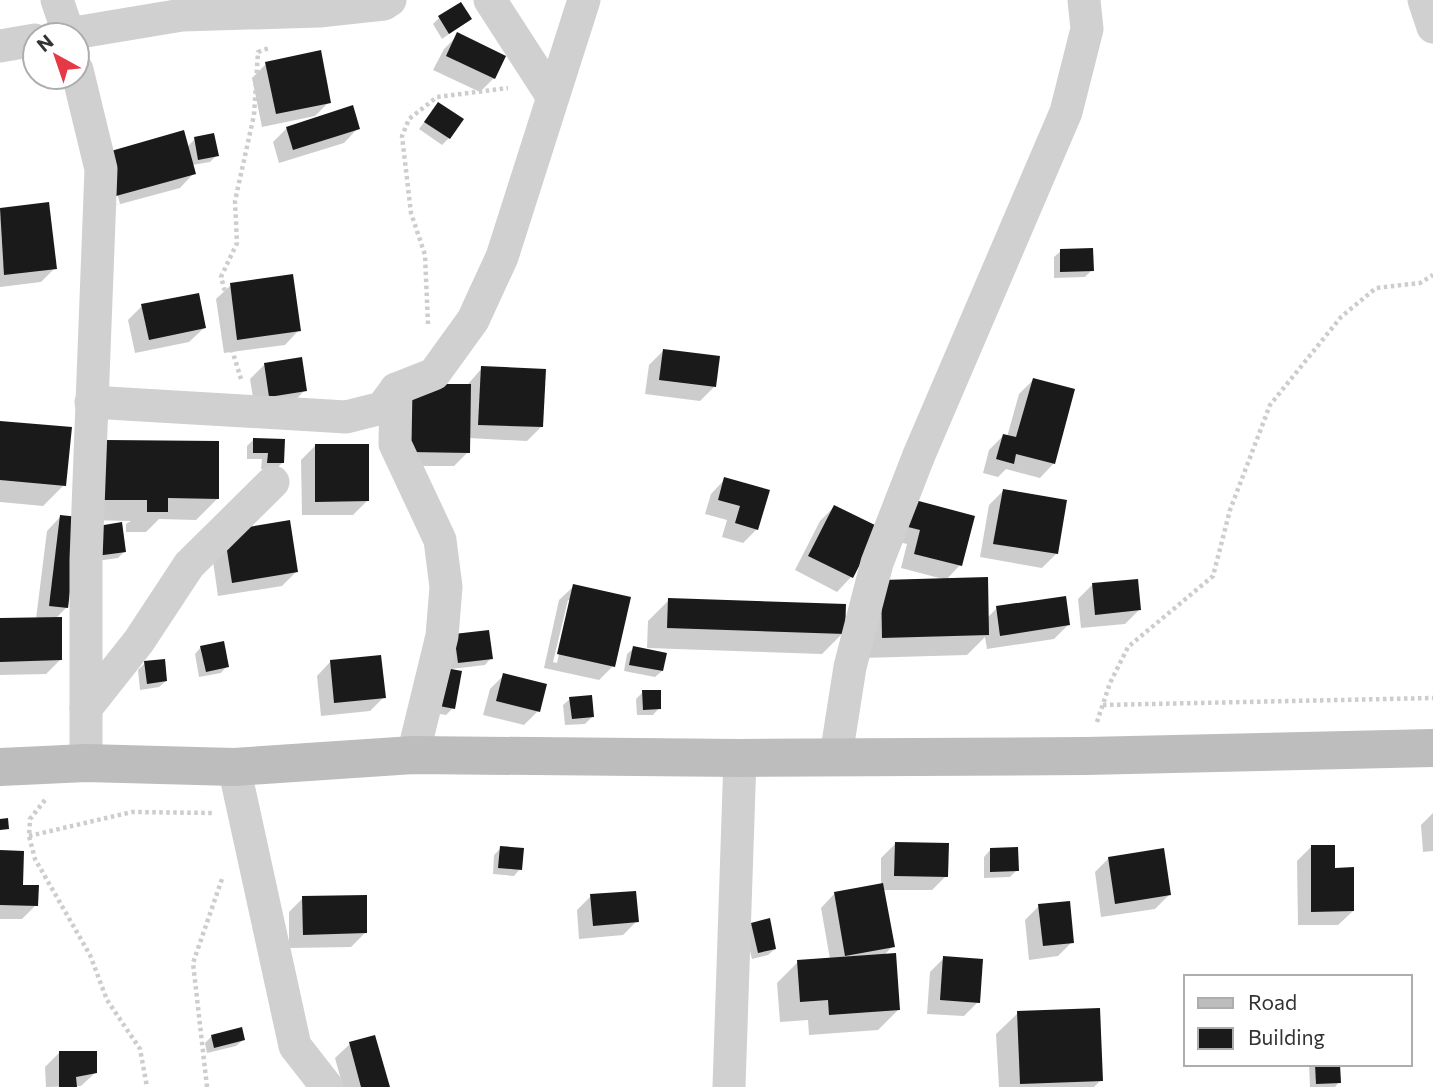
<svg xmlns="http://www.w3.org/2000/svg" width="1433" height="1087" font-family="Commissioner,sans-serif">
<rect width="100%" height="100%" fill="#fff"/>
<g fill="#0003" fill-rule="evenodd">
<polygon points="439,18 470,19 442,39 433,24"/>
<polygon points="458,35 494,78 480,92 433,70 444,49"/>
<polygon points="266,64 329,102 315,116 262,127 252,78"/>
<polygon points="438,104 449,138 442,145 419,129"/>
<polygon points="287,128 358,128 344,143 279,163 273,142"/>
<path d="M183,133L187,147L195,139L213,135L217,155L210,162L192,165L194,173L180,188L102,209L91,169L105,155ZM105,162H108L120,204L116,205Z"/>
<polygon points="48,204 55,268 41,282 0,287 0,210"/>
<polygon points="1061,251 1092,270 1085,277 1054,278 1054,257"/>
<polygon points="231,285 299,330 285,345 224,353 216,299"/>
<polygon points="142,306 204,328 189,342 135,353 128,320"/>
<polygon points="664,350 714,387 700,401 645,394 649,365"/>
<polygon points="265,364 305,390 291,405 255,410 250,379"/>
<polygon points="482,368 541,427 527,441 468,438 468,452 454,466 397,466"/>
<polygon points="1033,380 1054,463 1040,478 1006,469 998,477 983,473 989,450 1003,436 1007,437 1019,394"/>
<polygon points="0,423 64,485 43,506 0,502"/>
<polygon points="254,439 282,463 276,469 261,469 262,459 247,459 247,446"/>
<polygon points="315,446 367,501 353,515 302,515 301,460"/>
<polygon points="85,462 217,499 196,520 159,519 146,532 126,532 126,524 131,521 84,520"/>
<polygon points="725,479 757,529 743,543 722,537 727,520 705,514 711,494"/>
<polygon points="1003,491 1057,553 1042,568 980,557 989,505"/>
<polygon points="834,507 877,528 851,577 837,592 795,570 820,521"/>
<polygon points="61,516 66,608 55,619 61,659 46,674 0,675 0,620 36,619 47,531"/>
<polygon points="901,516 973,517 960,565 946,580 987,618 997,608 1068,625 1054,639 987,649 985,637 967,655 862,658 861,603 943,579 901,568 907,544 895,541"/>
<polygon points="93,528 124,552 118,558 89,562"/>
<polygon points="225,533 296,572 282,586 218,596 211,547"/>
<polygon points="1092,585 1139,610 1125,624 1081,628 1078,599"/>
<path d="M574,586L613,666L599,680L544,668L559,600ZM568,600H571L557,663L553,662Z"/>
<polygon points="669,600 843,633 822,654 647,648 648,621"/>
<polygon points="448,642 491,658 485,665 451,669"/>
<polygon points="201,647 227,666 221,673 199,677 195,654"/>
<polygon points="634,648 662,671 655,677 624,671 627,654"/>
<polygon points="331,661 384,697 370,711 321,716 317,676"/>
<polygon points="145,663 166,681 159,687 140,690 138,670"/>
<polygon points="434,675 453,708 446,715 428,712"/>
<polygon points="504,675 538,711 524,725 483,715 490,689"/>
<polygon points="643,692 659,708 653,715 637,715 636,699"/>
<polygon points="570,699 592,717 585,724 565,725 563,705"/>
<polygon points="1433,813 1433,851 1423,852 1421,825"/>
<polygon points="895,844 946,876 932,890 883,890 893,946 884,955 899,1009 878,1030 809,1035 808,1020 780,1022 777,983 798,962 830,959 821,908 835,893 881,885 881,858"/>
<polygon points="1311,847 1333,869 1353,911 1338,925 1298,925 1297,861"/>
<polygon points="501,848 520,869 514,876 493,874 494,855"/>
<polygon points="990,850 1017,870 1010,877 984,878 984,857"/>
<polygon points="0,852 36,905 22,919 0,919"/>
<polygon points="1109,858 1169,895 1155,909 1101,917 1095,872"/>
<polygon points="591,896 637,921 623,935 579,939 577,910"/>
<polygon points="303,898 365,933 351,947 289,948 289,912"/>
<polygon points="1039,906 1072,942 1058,956 1029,960 1025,920"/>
<polygon points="752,924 775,949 768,955 752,959 745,931"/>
<polygon points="944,958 978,1002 964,1016 927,1014 930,972"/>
<polygon points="1018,1013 1101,1080 1094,1087 999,1087 996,1034"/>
<polygon points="212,1036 243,1040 236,1046 207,1053 205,1043"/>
<polygon points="350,1044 388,1087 343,1087 335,1058"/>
<polygon points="59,1053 96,1072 81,1086 46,1087 45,1067"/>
<polygon points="1309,1064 1339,1064 1339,1082 1335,1087 1310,1087"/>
</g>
<g fill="#1a1a1a">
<polygon points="461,2 472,19 449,34 438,16"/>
<polygon points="457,32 506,56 495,79 446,56"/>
<polygon points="321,50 331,103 276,114 265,62"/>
<polygon points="438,102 464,119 450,139 424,122"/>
<polygon points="353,105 360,129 293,150 286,127"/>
<polygon points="184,130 196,174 116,196 104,153"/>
<polygon points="214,133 219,156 198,160 194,137"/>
<polygon points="49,202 57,269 4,275 0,208"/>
<polygon points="1093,248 1094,271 1060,272 1060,249"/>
<polygon points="293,274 301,331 237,340 230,283"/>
<polygon points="199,293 206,328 149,340 141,304"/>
<polygon points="663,349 720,356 716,387 659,380"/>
<polygon points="302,357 307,391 269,397 264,363"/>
<polygon points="481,366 546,369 543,427 478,425"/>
<polygon points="1033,378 1075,389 1055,464 1016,454 1014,464 996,459 1003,434 1016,437"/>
<polygon points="411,384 471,384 470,453 410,452"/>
<polygon points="0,421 72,427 66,486 0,480"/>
<polygon points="253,438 285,439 284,463 267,463 268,453 253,453"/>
<polygon points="106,440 219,441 219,499 168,498 168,512 147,512 147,500 104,500"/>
<polygon points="315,444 369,444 369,501 315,502"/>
<polygon points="724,477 770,490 758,530 735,523 740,506 718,500"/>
<polygon points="1003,489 1067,500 1058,554 993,544"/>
<polygon points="915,500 975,516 962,566 914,554 920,530 908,527"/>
<polygon points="834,505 879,527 853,578 808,556"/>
<polygon points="60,515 79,517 68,608 49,606"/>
<polygon points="290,520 298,572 232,583 224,531"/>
<polygon points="122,522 126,552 96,556 92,527"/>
<polygon points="988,577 989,635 882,638 881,580"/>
<polygon points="1138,579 1141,610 1095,615 1092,583"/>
<polygon points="573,584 631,597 615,667 557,654"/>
<polygon points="1066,596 1070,625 1000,636 996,606"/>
<polygon points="668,598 846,604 845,634 667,628"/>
<polygon points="62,617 62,660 0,662 0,618"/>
<polygon points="489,630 493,659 458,663 454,634"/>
<polygon points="224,641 229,667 206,672 200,646"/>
<polygon points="633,646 667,653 663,671 629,665"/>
<polygon points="381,655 386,698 334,703 330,660"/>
<polygon points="165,659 167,681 147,684 144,661"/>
<polygon points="440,667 462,671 455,709 434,705"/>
<polygon points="503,673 547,684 540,712 496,701"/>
<polygon points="642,690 661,690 661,709 643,710"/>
<polygon points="592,695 594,717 572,719 569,697"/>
<polygon points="8,818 9,829 0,830 0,819"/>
<polygon points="895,842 949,843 948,877 894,876"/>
<polygon points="1311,845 1335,845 1335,868 1354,867 1354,911 1311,912"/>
<polygon points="500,846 524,848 522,870 498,868"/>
<polygon points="1018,847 1019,871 990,872 990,848"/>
<polygon points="1164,848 1171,895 1115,904 1108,857"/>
<polygon points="0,850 24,851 23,885 39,885 38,906 0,905"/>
<polygon points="883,883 895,947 845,956 834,892"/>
<polygon points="636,891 639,922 593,926 590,894"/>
<polygon points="367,895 367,933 303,935 302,896"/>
<polygon points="1070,901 1074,943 1043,946 1038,904"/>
<polygon points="770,918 776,949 758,953 751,923"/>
<polygon points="896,953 900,1010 829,1015 828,1000 800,1002 797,960"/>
<polygon points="943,956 983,959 980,1003 940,1000"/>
<polygon points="1100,1008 1103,1081 1020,1084 1017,1011"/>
<polygon points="242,1027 245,1040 214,1048 211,1035"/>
<polygon points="375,1035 390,1087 361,1087 349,1042"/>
<polygon points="59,1051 97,1051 97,1073 76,1077 77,1087 59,1087"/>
<polygon points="1315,1064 1340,1064 1341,1083 1316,1084"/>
</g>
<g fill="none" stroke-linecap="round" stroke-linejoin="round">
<g stroke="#cdcdcd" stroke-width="4.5" stroke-dasharray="3.5 3.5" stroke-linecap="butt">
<polyline points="428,324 425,255 411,213 402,136 409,119 437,97 508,88"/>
<polyline points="241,379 229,340 231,313 221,277 237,243 235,201 254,115 258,52 269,48"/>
<polyline points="1103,705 1433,698"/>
<polyline points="1097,722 1110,683 1128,647 1213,576 1230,510 1270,405 1341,317 1376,288 1420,283 1433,275"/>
<polyline points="45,800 30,819 29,836 35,859 90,955 107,1000 140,1049 147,1087"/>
<polyline points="29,836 132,812 213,813"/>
<polyline points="207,1087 193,963 223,876"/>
</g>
<g stroke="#d0d0d0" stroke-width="33">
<polyline points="57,0 69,35"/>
<polyline points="490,0 552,96"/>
<polyline points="1424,0 1433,27"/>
<polyline points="62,35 182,15 319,11 384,4 390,0"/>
<polyline points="0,46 35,40"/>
<polyline points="77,70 101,169 86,560 86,763"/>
<polyline points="396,389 395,444 440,540 446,587 442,636 413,755"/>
<polyline points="91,402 346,417 382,408 396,389 434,374 473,320 502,257 584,0"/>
<polyline points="86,708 139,641 189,565 273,482"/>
<polyline points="836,756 850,667 877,563 919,455 1066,112 1087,29 1084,0"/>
<polyline points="234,767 295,1046 327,1087"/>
<polyline points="729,1087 740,758"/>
</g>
<polyline stroke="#bdbdbd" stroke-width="38" points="0,767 86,763 234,767 413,755 740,758 1086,756 1433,748"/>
</g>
<rect x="1184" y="975" width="228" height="91" fill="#ffffff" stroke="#adadad" stroke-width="2"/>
<rect x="1198" y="998" width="35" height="10" fill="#bdbdbd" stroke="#adadad" stroke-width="2"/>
<text x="1248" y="1010" font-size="21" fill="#333333">Road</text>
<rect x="1198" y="1028" width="35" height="21" fill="#1a1a1a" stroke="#adadad" stroke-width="2"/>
<text x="1248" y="1045" font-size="21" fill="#333333">Building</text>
<g transform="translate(56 56) rotate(320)"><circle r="33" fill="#ffffff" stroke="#adadad" stroke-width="2"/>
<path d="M0-5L12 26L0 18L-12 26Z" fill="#e63946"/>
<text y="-10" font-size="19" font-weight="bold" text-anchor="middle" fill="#333333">N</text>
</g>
</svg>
